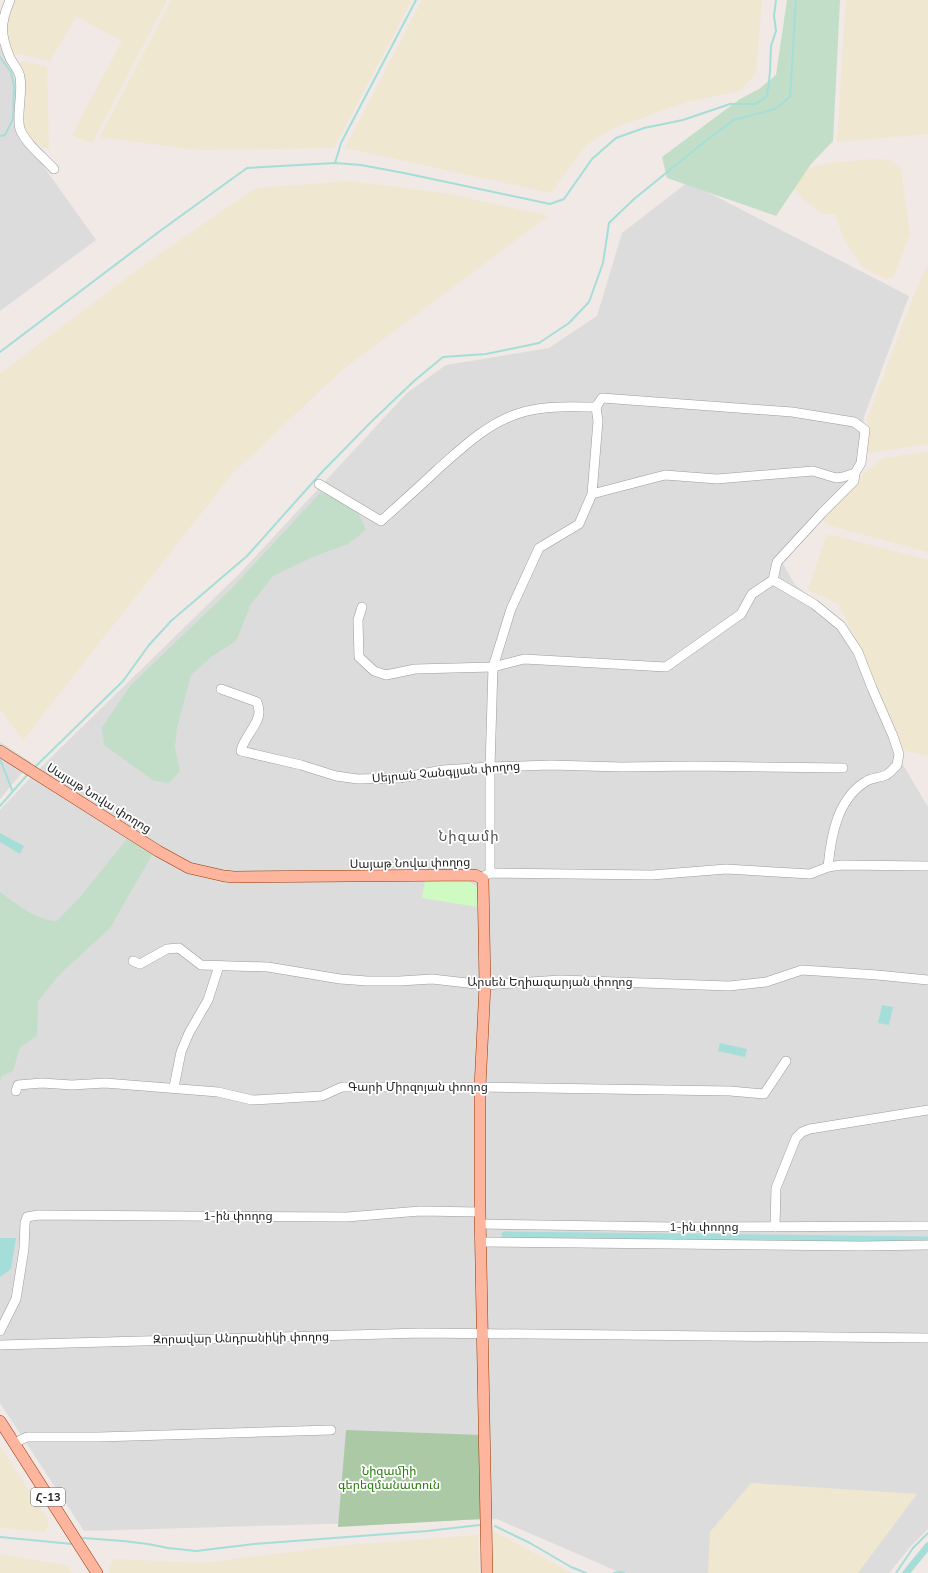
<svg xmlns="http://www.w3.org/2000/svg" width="928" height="1573" font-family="Mulish,'Noto Sans Armenian',sans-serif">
<rect width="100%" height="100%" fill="#f0e9e5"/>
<g fill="#dddcdc">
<polygon points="0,39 19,88 19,132 96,240 0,311"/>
<polygon points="688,182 909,296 864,417 857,474 782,562 795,585 837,616 896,753 928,807 928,1529 911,1546 889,1573 621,1573 497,1519 84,1531 0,1403 0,810 32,776 241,572 407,393 446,365 549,348 597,316 622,233"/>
<polygon points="0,742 31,762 0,799"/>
</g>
<g fill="#efe7d0">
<polygon points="12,0 167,0 92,143 72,135 122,41 76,16 50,61 11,52 3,21"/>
<polygon points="171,0 412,0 334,148 197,150 100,137"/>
<polygon points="422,0 762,0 756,73 740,91 686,102 611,129 586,145 551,193 345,148"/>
<polygon points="846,0 928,0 928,134 837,142"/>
<polygon points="21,61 47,67 49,149 34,144 23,130 25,91"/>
<polygon points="874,159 891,160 901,170 910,234 894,276 886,279 864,268 845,241 835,214 823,214 805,201 793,186 806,169 829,163"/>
<polygon points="351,181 450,194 548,216 343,369 232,474 23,740 0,709 0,374 145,264 256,188"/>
<polygon points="928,264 928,444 867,453 869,430 867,419 912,300"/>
<polygon points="928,452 928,552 828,525 823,520 867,471 884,458"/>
<polygon points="827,534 928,560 928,756 902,750 857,643 839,604 808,590"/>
<polygon points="0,1447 49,1521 45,1532 0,1528"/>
<polygon points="751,1483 917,1494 858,1573 708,1573 710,1532"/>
<polygon points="491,1530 572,1573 492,1573"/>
<polygon points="478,1535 479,1573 110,1573 108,1571 114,1559 201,1563 338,1546"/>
<polygon points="0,1554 68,1566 72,1573 0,1573"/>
</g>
<g fill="#c2dec8">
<polygon points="787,0 840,0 833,141 811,164 776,216 667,178 662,157 740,99 759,89 776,75"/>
<polygon points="321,492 357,509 366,530 348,544 315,556 273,576 251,604 236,641 211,657 191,675 177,728 175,747 180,771 169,783 154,781 104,745 102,727 131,685 233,587"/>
<path d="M127,839L152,855L110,928L60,974L38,1001L37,1036L20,1047L13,1071L2,1076L0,1081V892C17,904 35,920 57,921L80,897Z"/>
</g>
<polygon fill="#acc9a6" points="346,1430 481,1435 482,1519 338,1527"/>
<polygon fill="#cffac2" points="467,880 477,887 478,907 422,898 425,881"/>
<g fill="#a5ded9">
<polygon points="0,833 24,846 20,854 0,842"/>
<polygon points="882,1005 893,1007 889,1025 878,1023"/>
<polygon points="720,1043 747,1049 745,1057 718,1051"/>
<polygon points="0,1238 16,1238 11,1269 0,1277"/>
</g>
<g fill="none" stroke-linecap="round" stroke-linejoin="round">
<g stroke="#a5ded9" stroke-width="2">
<polyline points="0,57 11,72 14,87 13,119 5,135 0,136"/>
<polyline points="335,163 341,143 416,0"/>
<polyline points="0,352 160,231 247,168 335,163 361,165 404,173 550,204 564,199 592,159 616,138 644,128 683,120 730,104 756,104 767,96 770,72 771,46 776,31 774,16 776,0"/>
<polyline points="0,759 12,790"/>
<polyline points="34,768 123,681 149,645 171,621 247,556 322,472 371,422 414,381 443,357 486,354 539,343 569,323 589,302 603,263 609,223 634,199 708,139 734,120 775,109 790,97 796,0"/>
<polyline points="0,806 28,774"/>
<polyline points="495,1526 530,1543 571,1567 586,1573"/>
<polyline points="0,1537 72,1544"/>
<polyline points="83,1538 123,1541 148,1544 168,1548 196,1551 254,1544 427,1531 480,1525"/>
<polyline points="614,1573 620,1572 624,1573"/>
<polyline points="896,1573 913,1548 928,1533"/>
</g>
<g stroke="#a5ded9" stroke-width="7">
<polyline points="505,1235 928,1240"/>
<polyline points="906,1573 928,1546"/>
</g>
<defs>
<g id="minor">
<path d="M10,0C0,24 0,34 10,58C13,64 19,70 20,77C23,93 16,116 20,129C26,144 43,157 54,169"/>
<path d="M319,484L381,521C400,504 419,487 438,469C462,448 485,425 517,414C542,405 570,407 596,407"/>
<path d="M773,580L814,604L841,626L858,652L872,688L893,736L899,754L897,765C894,768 890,773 886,775C879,778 871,778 865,782C837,800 831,836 828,867"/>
<polyline points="773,580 777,562 822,513 854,481 855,473"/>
<polyline points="362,607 358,620 359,657 374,671 386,675 415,669 493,667 524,659 666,667 741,614 752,594 773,580"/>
<path d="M221,689L257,702C258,705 259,709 259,712C259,725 243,738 241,751L301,765L336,776L358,779L400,778L443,770L490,767L550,765L622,767L694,766L843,768"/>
<polyline points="490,873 490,767 493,667 511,609 539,548 579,524 592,494 598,421 596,407 602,398 792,412 854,422 865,430 861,463 855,473 843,477 836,478 813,471 717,479 665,475 592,494"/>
<polyline points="486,875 490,873 652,875 726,869 810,874 828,867 842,865 928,866"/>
<polyline points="133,961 140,964 167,949 179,948 201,965 268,967 340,979 367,981 400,981 432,979 485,985 560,980 729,986 766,982 802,970 877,975 928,980"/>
<polyline points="174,1087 181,1052 189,1033 208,1000 219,966"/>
<polyline points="16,1091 18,1085 42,1083 72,1085 105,1083 218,1092 252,1100 322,1096 342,1087 480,1087 730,1091 764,1094 786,1061"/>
<polyline points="480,1224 673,1227 928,1226"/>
<polyline points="775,1227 776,1188 796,1138 802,1132 810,1129 928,1110"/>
<polyline points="481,1242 862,1246 928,1245"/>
<polyline points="0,1331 16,1299 24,1249 25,1223 27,1217 38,1215 347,1217 420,1211 480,1212"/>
<polyline points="0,1345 421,1333 928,1338"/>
<polyline points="14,1443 27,1437 99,1437 331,1430"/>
</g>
<g id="major">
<polyline points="0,751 158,851 189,868 224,876 234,877 475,875 483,879 485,985 480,1087 480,1212 487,1573"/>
<polyline points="0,1421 97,1573"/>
</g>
</defs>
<use href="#minor" stroke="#9c9c9c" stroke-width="10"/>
<use href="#major" stroke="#9a3600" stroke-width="12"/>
<use href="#minor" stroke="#fff" stroke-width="9"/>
<use href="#major" stroke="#fdb59d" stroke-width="11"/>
</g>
<g text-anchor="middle" stroke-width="3.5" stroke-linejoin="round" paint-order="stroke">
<rect fill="#fff" stroke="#626262" stroke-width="1" x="31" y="1488" width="34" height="18" rx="3"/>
<g font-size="11" font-weight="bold" fill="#1f1f1f">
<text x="48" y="1501">Հ-13</text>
</g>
<g font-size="12" fill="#1f1f1f" stroke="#fff">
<text transform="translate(446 772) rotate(-5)" y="4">Սեյրան Չանգլյան փողոց</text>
<text transform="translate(99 798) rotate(32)" y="4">Սայաթ Նովա փողոց</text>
<text transform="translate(410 863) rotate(-1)" y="4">Սայաթ Նովա փողոց</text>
<text x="550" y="986">Արսեն Եղիազարյան փողոց</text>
<text x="418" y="1091">Գարի Միրզոյան փողոց</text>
<text x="238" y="1220">1-ին փողոց</text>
<text x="704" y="1231">1-ին փողոց</text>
<text transform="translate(241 1338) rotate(-1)" y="4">Զորավար Անդրանիկի փողոց</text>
</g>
<g font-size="12" fill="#26800a" stroke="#fff">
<text x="389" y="1475">Նիզամիի<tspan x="389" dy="14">գերեզմանատուն</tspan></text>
</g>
<g font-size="14" letter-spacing="1" fill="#525252" stroke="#fff">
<text x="469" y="841">Նիզամի</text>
</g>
</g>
</svg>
